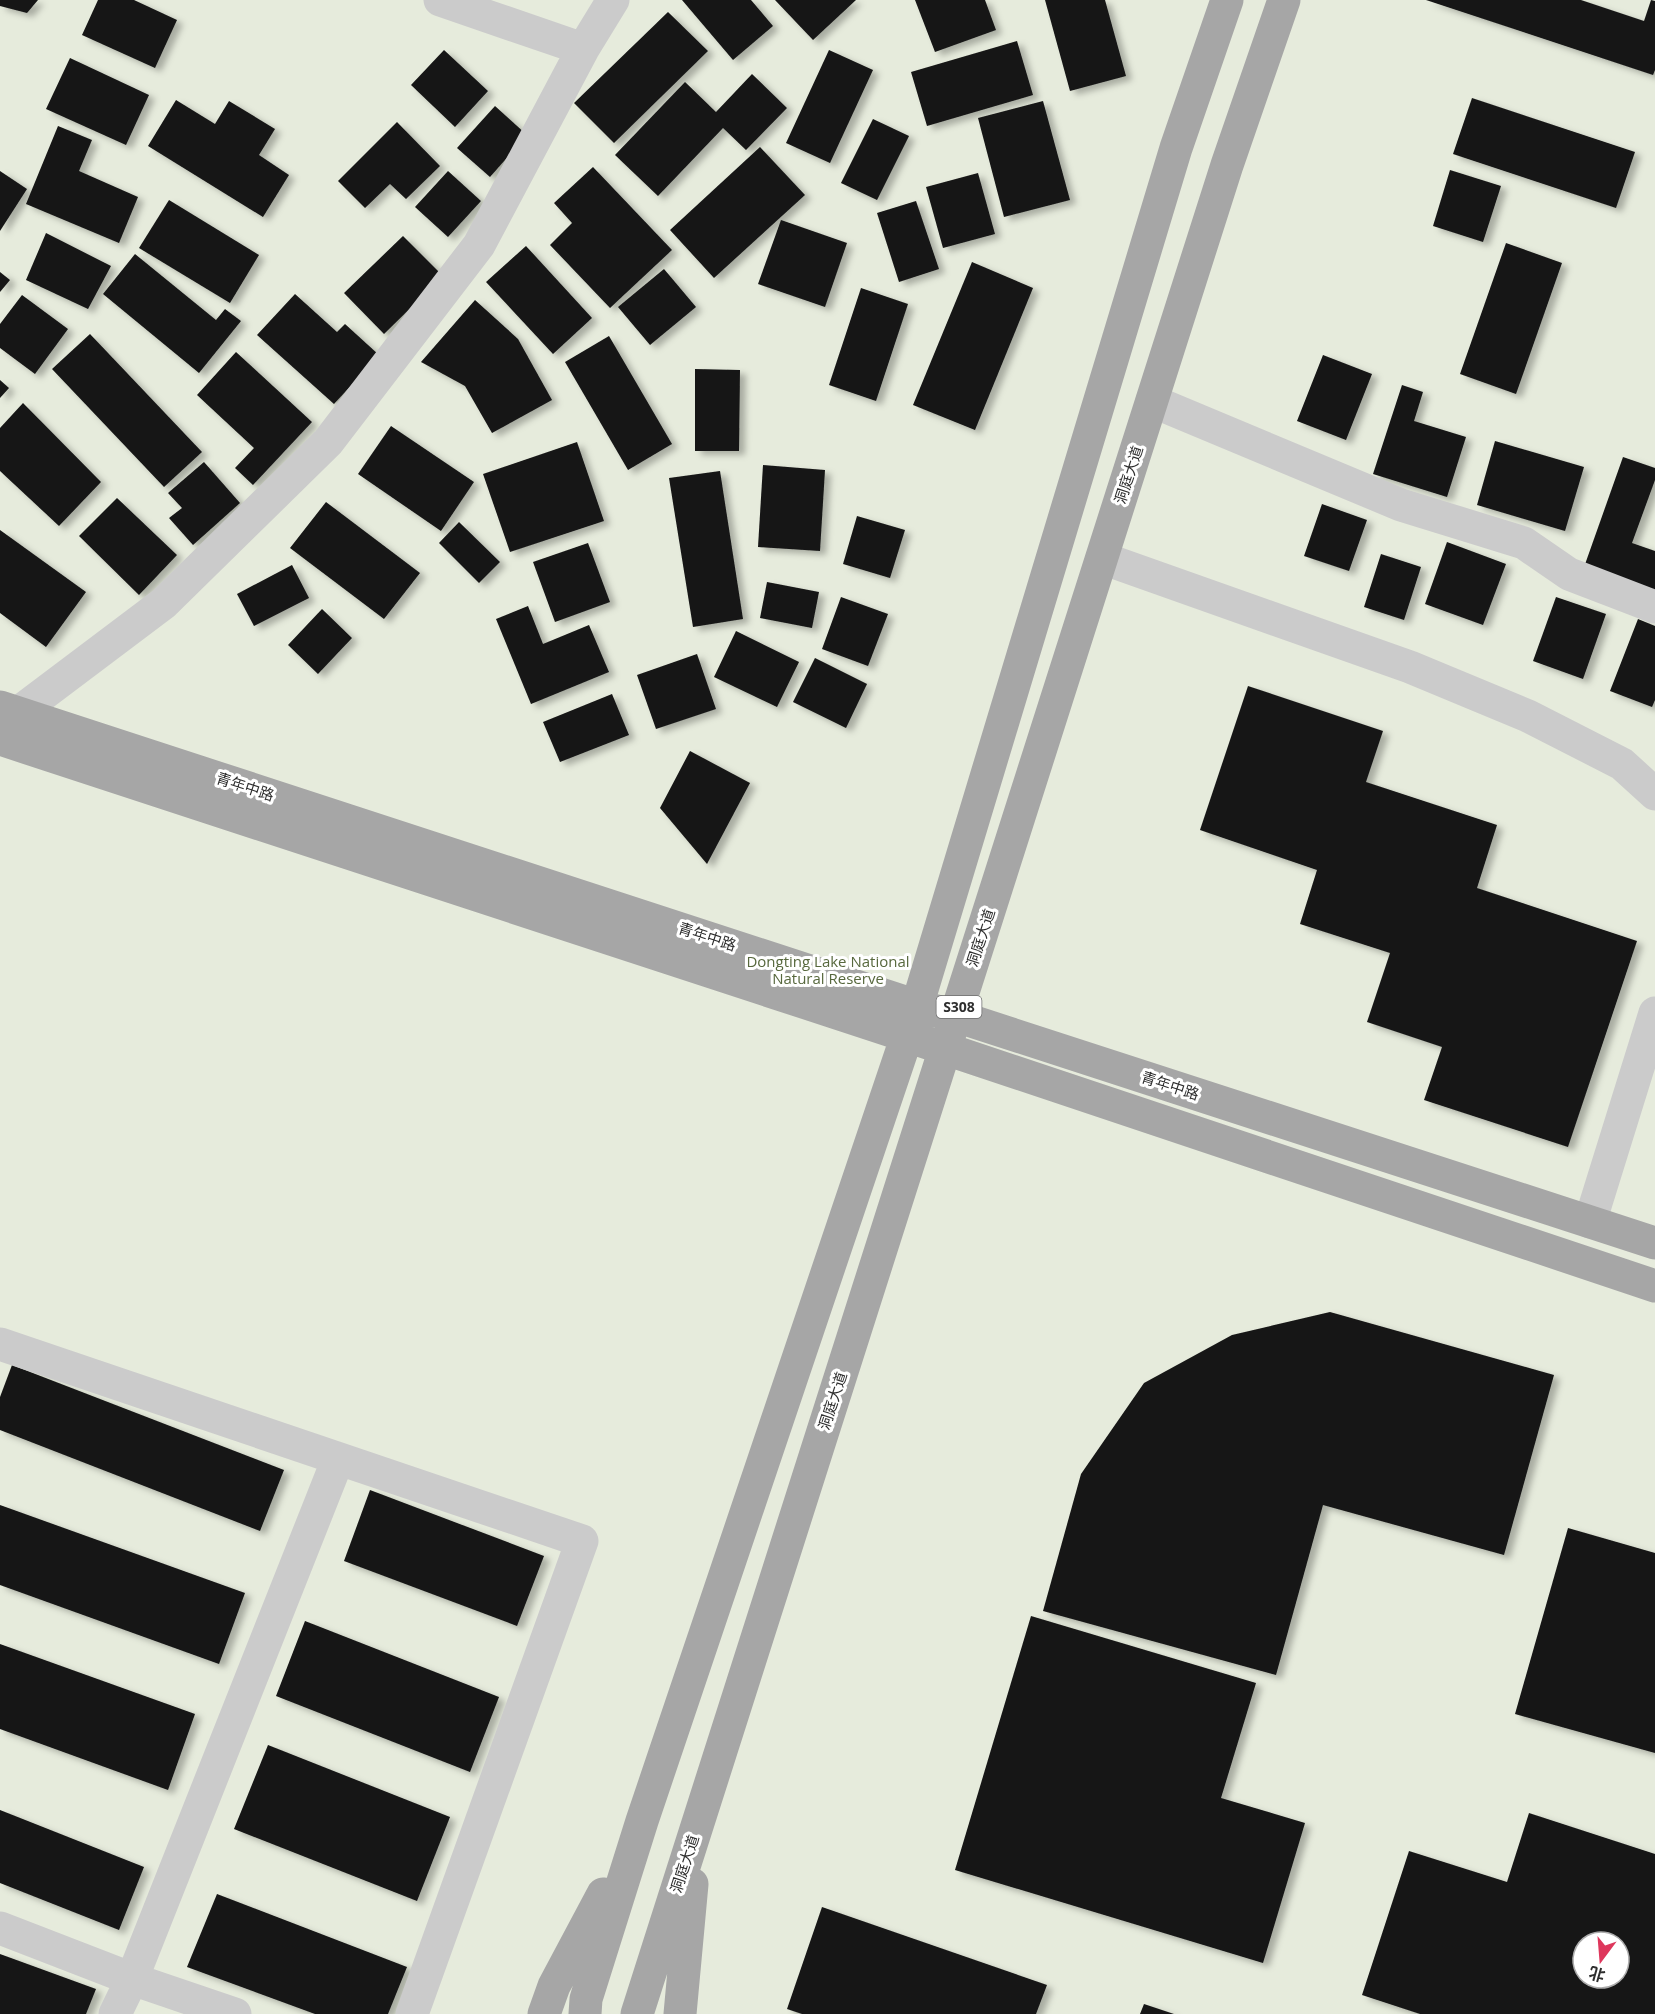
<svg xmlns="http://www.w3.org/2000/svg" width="1655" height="2014" font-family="'Open Sans','Noto Sans SC',sans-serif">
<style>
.green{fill:#e6ebdc;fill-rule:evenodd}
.building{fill:#151515;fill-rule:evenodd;filter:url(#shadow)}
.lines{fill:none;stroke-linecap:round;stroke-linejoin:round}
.minor{stroke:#cbcbcb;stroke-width:33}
.major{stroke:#a6a6a6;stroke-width:33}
.labels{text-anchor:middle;stroke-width:6;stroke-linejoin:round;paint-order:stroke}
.shield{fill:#fff;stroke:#6d6d6d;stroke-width:1.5}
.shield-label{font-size:14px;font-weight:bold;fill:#2e2e2e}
.street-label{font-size:15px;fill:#2e2e2e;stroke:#fff}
.park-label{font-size:15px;fill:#57683d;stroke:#fff}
</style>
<defs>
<filter id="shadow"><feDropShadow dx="6" dy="4" stdDeviation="3" flood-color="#0004"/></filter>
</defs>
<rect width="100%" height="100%" fill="#fff"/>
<path class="green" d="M0,0H1655V2014H0ZM1583,1942H1619V1978H1583Z"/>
<path class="building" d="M0,0H38L27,13L0,6Z
M98,0H134L177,20L155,68L82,35Z
M682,0H751L773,26L733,60Z
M775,0H856L813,40Z
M915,0H985L996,30L935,52Z
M1045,0H1105L1126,76L1070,91Z
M1426,0H1581L1644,21L1651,0L1655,1V70L1653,75Z
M668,12L708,51L614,143L574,103Z
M1017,41L1033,95L927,126L911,72Z
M444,50L488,91L455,127L411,85Z
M829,50L873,70L830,163L786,143Z
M70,58L149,95L126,145L46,109Z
M752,74L787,108L746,150L723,128L658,196L615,155L685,82L716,112Z
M1472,98L1635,152L1616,208L1453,154Z
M176,100L215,124L229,101L275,129L259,155L289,175L263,217L148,146Z
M1043,101L1070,200L1004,217L978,118Z
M495,106L527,135L490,177L457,148Z
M873,119L909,136L877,200L841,183Z
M397,122L440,166L406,199L390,184L365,208L338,181Z
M58,126L92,140L79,171L138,197L119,243L26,204Z
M760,147L805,195L714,278L670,230Z
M593,167L672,250L610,308L550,245L572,223L554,203Z
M1450,170L1501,186L1483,242L1433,226Z
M0,171L27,189L0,231Z
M448,171L481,201L448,237L415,207Z
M978,173L995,234L943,248L926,187Z
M169,200L259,255L230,303L139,248Z
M916,201L939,269L899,282L877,213Z
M781,220L847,243L825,307L758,284Z
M46,233L111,266L88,309L26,280Z
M403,236L443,276L384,334L344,293Z
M1506,243L1562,263L1516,394L1460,374Z
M526,246L592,318L553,354L486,282Z
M135,254L216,320L225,309L241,321L199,373L103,294Z
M972,262L1033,288L975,430L913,405Z
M664,269L696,307L650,345L618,307Z
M0,272L10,280L0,292Z
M861,288L908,304L876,401L829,385Z
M295,294L337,332L345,324L379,355L334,404L257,335Z
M22,295L68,329L35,374L0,348V324Z
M475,300L518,339L552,400L492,433L465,386L421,362Z
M90,334L202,452L164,487L52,369Z
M609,336L672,444L628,470L565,362Z
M236,352L312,422L253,485L235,468L254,448L197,395Z
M1323,355L1372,374L1346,440L1297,421Z
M695,369L740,370L739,451H695Z
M0,380L9,388L0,398Z
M1402,385L1423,392L1414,421L1466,437L1447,497L1373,474Z
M23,403L101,482L59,526L0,471V428Z
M391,426L474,482L441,531L358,474Z
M1495,441L1584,467L1565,531L1477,505Z
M577,442L604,521L510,552L483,474Z
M1623,457L1655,468V480L1632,543L1655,551V596L1583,570Z
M204,462L240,503L193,545L169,518L182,508L168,493Z
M763,465L825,470L820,551L758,547Z
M720,471L743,619L693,627L669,478Z
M117,498L177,555L139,595L79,536Z
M326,502L420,573L384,619L290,548Z
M1322,504L1367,520L1349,571L1304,556Z
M857,516L905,530L890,578L843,564Z
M459,522L500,562L479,583L439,543Z
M0,530L86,592L46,647L0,613Z
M1447,542L1506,564L1483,625L1425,604Z
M588,543L610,602L555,622L533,562Z
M1381,554L1421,567L1404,620L1364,607Z
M292,565L309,598L254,626L237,594Z
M767,582L819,592L812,628L760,618Z
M841,597L888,614L868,666L822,649Z
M1556,597L1606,614L1583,679L1533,661Z
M528,606L543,644L589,625L609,672L531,704L496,619Z
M322,609L352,638L318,674L288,645Z
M1638,619L1655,626V700L1652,707L1610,691Z
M736,631L799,662L777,707L714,677Z
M697,654L716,709L656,729L637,675Z
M815,658L867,684L846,728L793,702Z
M1248,686L1383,731L1366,782L1497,825L1477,888L1637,941L1568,1147L1424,1100L1442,1047L1367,1022L1390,953L1300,924L1317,870L1200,830Z
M612,694L629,735L560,762L543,722Z
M690,751L750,783L707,864L660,808Z
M1330,1312L1554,1375L1504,1555L1323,1505L1276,1675L1043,1611L1081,1474L1144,1383L1232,1335Z
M12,1365L284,1470L260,1531L0,1430V1397Z
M370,1490L544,1556L517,1626L344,1561Z
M0,1505L245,1593L219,1664L0,1585Z
M1568,1528L1655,1553V1753L1515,1714Z
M1031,1616L1256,1683L1221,1798L1305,1823L1263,1963L955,1870Z
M305,1621L499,1697L470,1772L276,1696Z
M0,1644L195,1714L168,1790L0,1729Z
M268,1745L450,1817L417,1901L234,1829Z
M0,1810L144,1867L119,1930L0,1883Z
M1529,1813L1655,1854V2014H1420L1362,1995L1409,1851L1507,1882ZM1583,1942H1619V1978H1583Z
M217,1894L407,1967L388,2014H315L187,1967Z
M822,1907L1047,1985L1036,2014H802L787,2009Z
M0,1954L96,1989L86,2014H0Z
M1144,2004L1174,2014H1140Z"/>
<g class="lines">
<path class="minor" d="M583,49L613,0
M1152,401L1401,505L1524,543L1569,574L1655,607
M1102,558L1410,667L1528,716L1622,764L1655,794
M18,713L164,603L328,442L479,245L583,49L440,0
M1590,1222L1655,1013
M0,1344L582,1541L412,2014
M0,1928L132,1979L235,2014
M115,2014L132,1979L338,1459"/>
<path class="major" d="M0,707L917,1006L956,1016L1655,1243
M0,739L907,1036L1655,1286
M544,2014L554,1986L603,1894
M585,2014L586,1999L642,1821L917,1006L1176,148L1227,0
M637,2014L1227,165L1284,0
M680,2014L692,1884"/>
</g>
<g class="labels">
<rect class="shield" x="936.5" y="996" width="45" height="22" rx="4.5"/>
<g class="shield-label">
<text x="959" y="1012">S308</text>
</g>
<g class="street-label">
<text transform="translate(1129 475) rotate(-72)" y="5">洞庭大道</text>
<text transform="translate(245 787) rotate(18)" y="5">青年中路</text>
<text transform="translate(707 937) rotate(18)" y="5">青年中路</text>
<text transform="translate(981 938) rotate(-72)" y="5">洞庭大道</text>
<text transform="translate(1170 1086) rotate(18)" y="5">青年中路</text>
<text transform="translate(833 1401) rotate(-72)" y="5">洞庭大道</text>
<text transform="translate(685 1864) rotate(-72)" y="5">洞庭大道</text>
</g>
<g class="park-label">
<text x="828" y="967">Dongting Lake National<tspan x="828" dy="17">Natural Reserve</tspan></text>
</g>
</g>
<g transform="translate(1601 1960) rotate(196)"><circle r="28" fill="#ffffff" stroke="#ababab" stroke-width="1.5"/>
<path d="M0-4.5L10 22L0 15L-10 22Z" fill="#de375c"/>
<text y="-9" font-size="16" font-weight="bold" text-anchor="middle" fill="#2e2e2e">北</text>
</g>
</svg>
